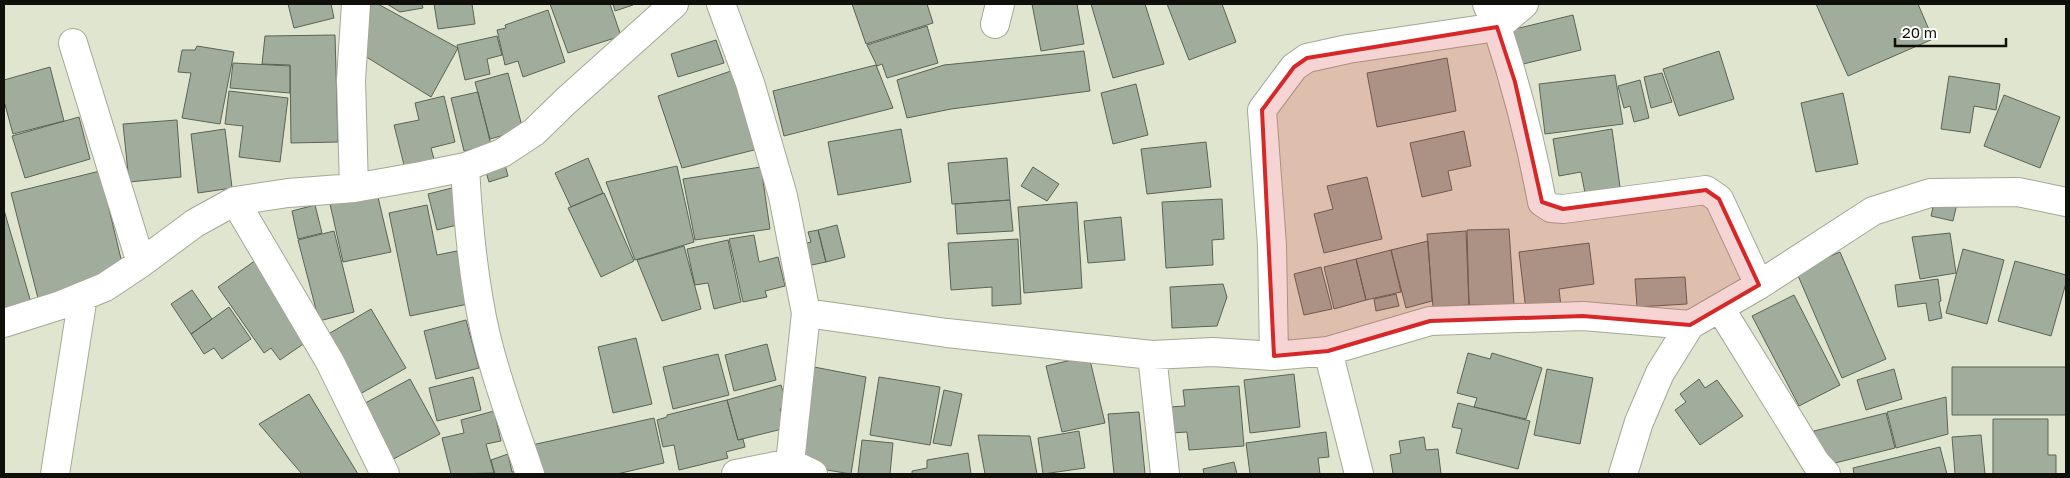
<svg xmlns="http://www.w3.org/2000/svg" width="2070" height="478" font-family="'Golos Text',sans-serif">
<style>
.building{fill:#a1ad9c;stroke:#596455}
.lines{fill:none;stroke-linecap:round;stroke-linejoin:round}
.minor-casing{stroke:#a3a895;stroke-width:30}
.minor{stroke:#fff;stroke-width:28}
.marked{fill:#d62828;fill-opacity:0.2;stroke:#d62828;stroke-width:4;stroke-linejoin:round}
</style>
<rect width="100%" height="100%" fill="#e0e5d0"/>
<path class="building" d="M288,4H331L334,18L294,28Z
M371,4H378L458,48L431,97L360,53Z
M387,4H422L423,8L400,12Z
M434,4H472L475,24L438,29Z
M550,4H610L621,36L568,53Z
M613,4H632L633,5L615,11Z
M852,4H927L933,23L866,44Z
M1032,4H1077L1084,44L1041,51Z
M1091,4H1145L1164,64L1113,78Z
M1167,4H1222L1236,42L1189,60Z
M1816,4H1918L1933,39L1848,76Z
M548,10L565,62L523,77L518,61L505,65L497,30L506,28L505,25Z
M1573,15L1581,50L1515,66L1507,31Z
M927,26L938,63L887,78L882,64L877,66L867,45Z
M335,35L338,142L291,143L290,65L262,64L265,36Z
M497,36L502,55L487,59L490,74L465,80L457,45Z
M716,40L724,63L678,77L671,54Z
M197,46L234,52L220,124L182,118L191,73L178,72L182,50H195Z
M1084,51L1090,91L951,109L907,118L897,80L944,65Z
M1719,51L1734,99L1679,116L1663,69Z
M1447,58L1456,111L1377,127L1367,73Z
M233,63L290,66V93L230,88Z
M876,65L893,108L784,136L773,91Z
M50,67L64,121L13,134L4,101V80Z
M731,71L758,149L682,168L658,96Z
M508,73L523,130L490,139L475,82Z
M1662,73L1672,102L1651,108L1644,77Z
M1615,75L1623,124L1545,134L1539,84Z
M1949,76L2000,84L1996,110L1974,106L1970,133L1941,129Z
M1640,80L1649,118L1634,122L1630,106L1624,108L1618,86Z
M1136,84L1148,135L1113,144L1101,93Z
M229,91L288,98L280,162L239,157L243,126L225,124Z
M478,92L491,145L464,151L451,98Z
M1843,93L1858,164L1816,172L1801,103Z
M2004,95L2060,117L2040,168L1984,146Z
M444,96L455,142L431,148L435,163L405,169L394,125L419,120L415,103Z
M79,117L90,159L25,178L12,136Z
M177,120L181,177L129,182L123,124Z
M225,129L232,188L198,193L191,134Z
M901,129L911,182L838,195L828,142Z
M1612,129L1620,187L1585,193L1581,172L1559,176L1553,139Z
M1464,131L1471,166L1448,171L1452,190L1422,197L1410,143Z
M1206,142L1211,187L1147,194L1141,149Z
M588,158L603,193L571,207L555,173Z
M1007,158L1010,200L952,204L948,163Z
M504,161L508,176L489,182L484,166Z
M677,166L694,242L635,260L606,182Z
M761,167L770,229L695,240L683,179Z
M1033,167L1059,184L1047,201L1021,186Z
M100,171L121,259L78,290L39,302L11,193Z
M1367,177L1382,239L1324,253L1314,214L1333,209L1327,186Z
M456,187L465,223L437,230L428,194Z
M377,193L391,252L343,262L330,204Z
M604,193L634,261L601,277L568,208Z
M1936,194L1958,199L1953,221L1931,216Z
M1222,199L1224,239L1212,240L1213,265L1166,268L1162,202Z
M1010,200L1013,231L957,234L955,204Z
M1077,202L1082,288L1024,293L1018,207Z
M315,205L322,233L298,239L292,211Z
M427,205L437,255L457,251L468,304L410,316L389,213Z
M4,210L32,306L4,314Z
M1121,217L1125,260L1088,263L1084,221Z
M837,225L845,257L826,262L818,230Z
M1509,229L1514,305H1469L1467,230Z
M818,230L826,262L807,266L802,244L811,242L808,232Z
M334,231L354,312L319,321L298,240Z
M1466,231L1469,305L1433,307L1427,234Z
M1950,233L1956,273L1920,279L1912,237Z
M754,235L759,262L778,257L785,286L765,291L767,297L743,302L729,239Z
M1018,239L1021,304L992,306V287L951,290L948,243Z
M728,240L741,302L714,309L708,283L695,285L687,249Z
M1428,241L1432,301L1406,308L1391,250Z
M1589,243L1594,284L1559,289L1561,306L1526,311L1519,252Z
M684,246L701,309L662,321L637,260Z
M1963,249L2004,260L1987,324L1946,313Z
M1391,250L1401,292L1366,300L1356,259Z
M1840,252L1886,359L1842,378L1796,271Z
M1356,259L1366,300L1334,309L1324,267Z
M256,260L312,338L280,360L271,348L264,353L218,287Z
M2015,261L2066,275V283L2051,336L1998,321Z
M1321,267L1332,309L1304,315L1294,274Z
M1685,277L1687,304L1637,307L1635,279Z
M1938,279L1941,301L1939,302L1942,318L1929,321L1926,303L1898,307L1895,285Z
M1223,284L1227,297L1217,326L1172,328L1170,287Z
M192,290L212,319L191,334L171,304Z
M1396,294L1399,306L1376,311L1374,299Z
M1794,295L1840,385L1799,406L1752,316Z
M229,307L251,339L222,359L214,348L204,354L191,334Z
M371,309L406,368L360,394L325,336Z
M466,320L479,368L436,379L424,331Z
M636,338L652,404L613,413L598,347Z
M767,344L776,380L734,391L725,355Z
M1468,353L1490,359L1492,353L1542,368L1526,419L1474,407L1477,398L1457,393Z
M718,354L729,395L673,409L663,367Z
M1089,356L1105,423L1062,432L1046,366Z
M814,367L866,377L851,474L803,466Z
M1952,367H2066V415H1952Z
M1547,369L1593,378L1580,444L1534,435Z
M1894,369L1902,399L1866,410L1857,380Z
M1294,374L1300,427L1250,433L1244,380Z
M473,377L481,410L437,421L429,388Z
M879,377L940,387L930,445L870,435Z
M410,379L440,434L386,463L356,408Z
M1699,379L1705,388L1717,380L1743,416L1700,445L1675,410L1686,402L1680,394Z
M781,385L788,407L780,409L786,428L738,440L727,400Z
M1239,386L1244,446L1189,450L1187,432L1171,433L1169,407L1185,406L1183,390Z
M944,390L962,394L951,446L933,443Z
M309,394L358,474H302L259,424Z
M1946,397L1948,434L1896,448L1887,412Z
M727,400L738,440L743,439L745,447L726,452L728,458L679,470L674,445L663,447L657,420L667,417V415Z
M1458,403L1530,421L1518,469L1456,453L1462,429L1452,427Z
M494,411L501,441L486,444L494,473L451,474L442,438L464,433L461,420Z
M1139,412L1145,474H1114L1108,414Z
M1886,413L1895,448L1823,466L1814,431Z
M654,418L664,463L617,474H539L532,445Z
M1993,419H2048V455H2056V474H1993Z
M1079,431L1085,468L1043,474L1038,438Z
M1326,432L1329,457L1318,458L1320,474H1250L1246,443Z
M978,435L1030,436L1037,474H985Z
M1981,435L1985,474H1955L1952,437Z
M1424,437L1426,450L1438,449L1441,474H1393L1390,455L1401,453L1399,441Z
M862,440L893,443L890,474H858Z
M1940,447L1947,474H1854L1853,468Z
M968,453L971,474H912V471L927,468V460Z
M508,454L512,472L517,471V474H495L491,460Z
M1234,462L1237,474H1204L1203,469Z"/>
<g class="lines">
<g class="minor-casing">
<path id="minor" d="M721,4L750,83L783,196L806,313L790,463L736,474
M1487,4L1497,27L1524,4
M995,24L1000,4
M73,43L141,263
M465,167C468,223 473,281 486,336C497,383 515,429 530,474
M354,188L351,80L356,4
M235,201L330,362L385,474
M1720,308L1816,463L1826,474
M806,313L947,333L1152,355L1213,352L1274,356L1328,351L1430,321L1583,316L1690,325
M4,323L61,305L105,287L141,263L195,223L235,201L288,193L354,188L421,176L465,167L502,153L534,132L567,100L674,4
M1328,351L1359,474
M1152,355L1165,474
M1274,356L1272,245L1262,110L1294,67L1307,58L1348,49L1497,27C1516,85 1531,142 1542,202L1551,208L1563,209L1706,190L1719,199L1759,285
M790,463L813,474
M55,474L83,296
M1623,474L1639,422L1660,373L1690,325L1759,285L1873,211L1930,193L2018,192L2066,202"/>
</g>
<use href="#minor" class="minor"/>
</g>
<path class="marked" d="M1497,27L1515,82L1542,202L1563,209L1706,190L1719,199L1759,285L1690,325L1583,316L1430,321L1328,351L1274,356L1262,110L1294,67L1307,58Z"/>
<rect width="2070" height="478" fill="none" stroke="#0f1009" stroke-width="10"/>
<path d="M1895 38v8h111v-8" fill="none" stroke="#0f1009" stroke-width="2.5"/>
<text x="1902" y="38" font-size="15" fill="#0f1009" stroke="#ffffff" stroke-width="4" paint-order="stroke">20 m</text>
</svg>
